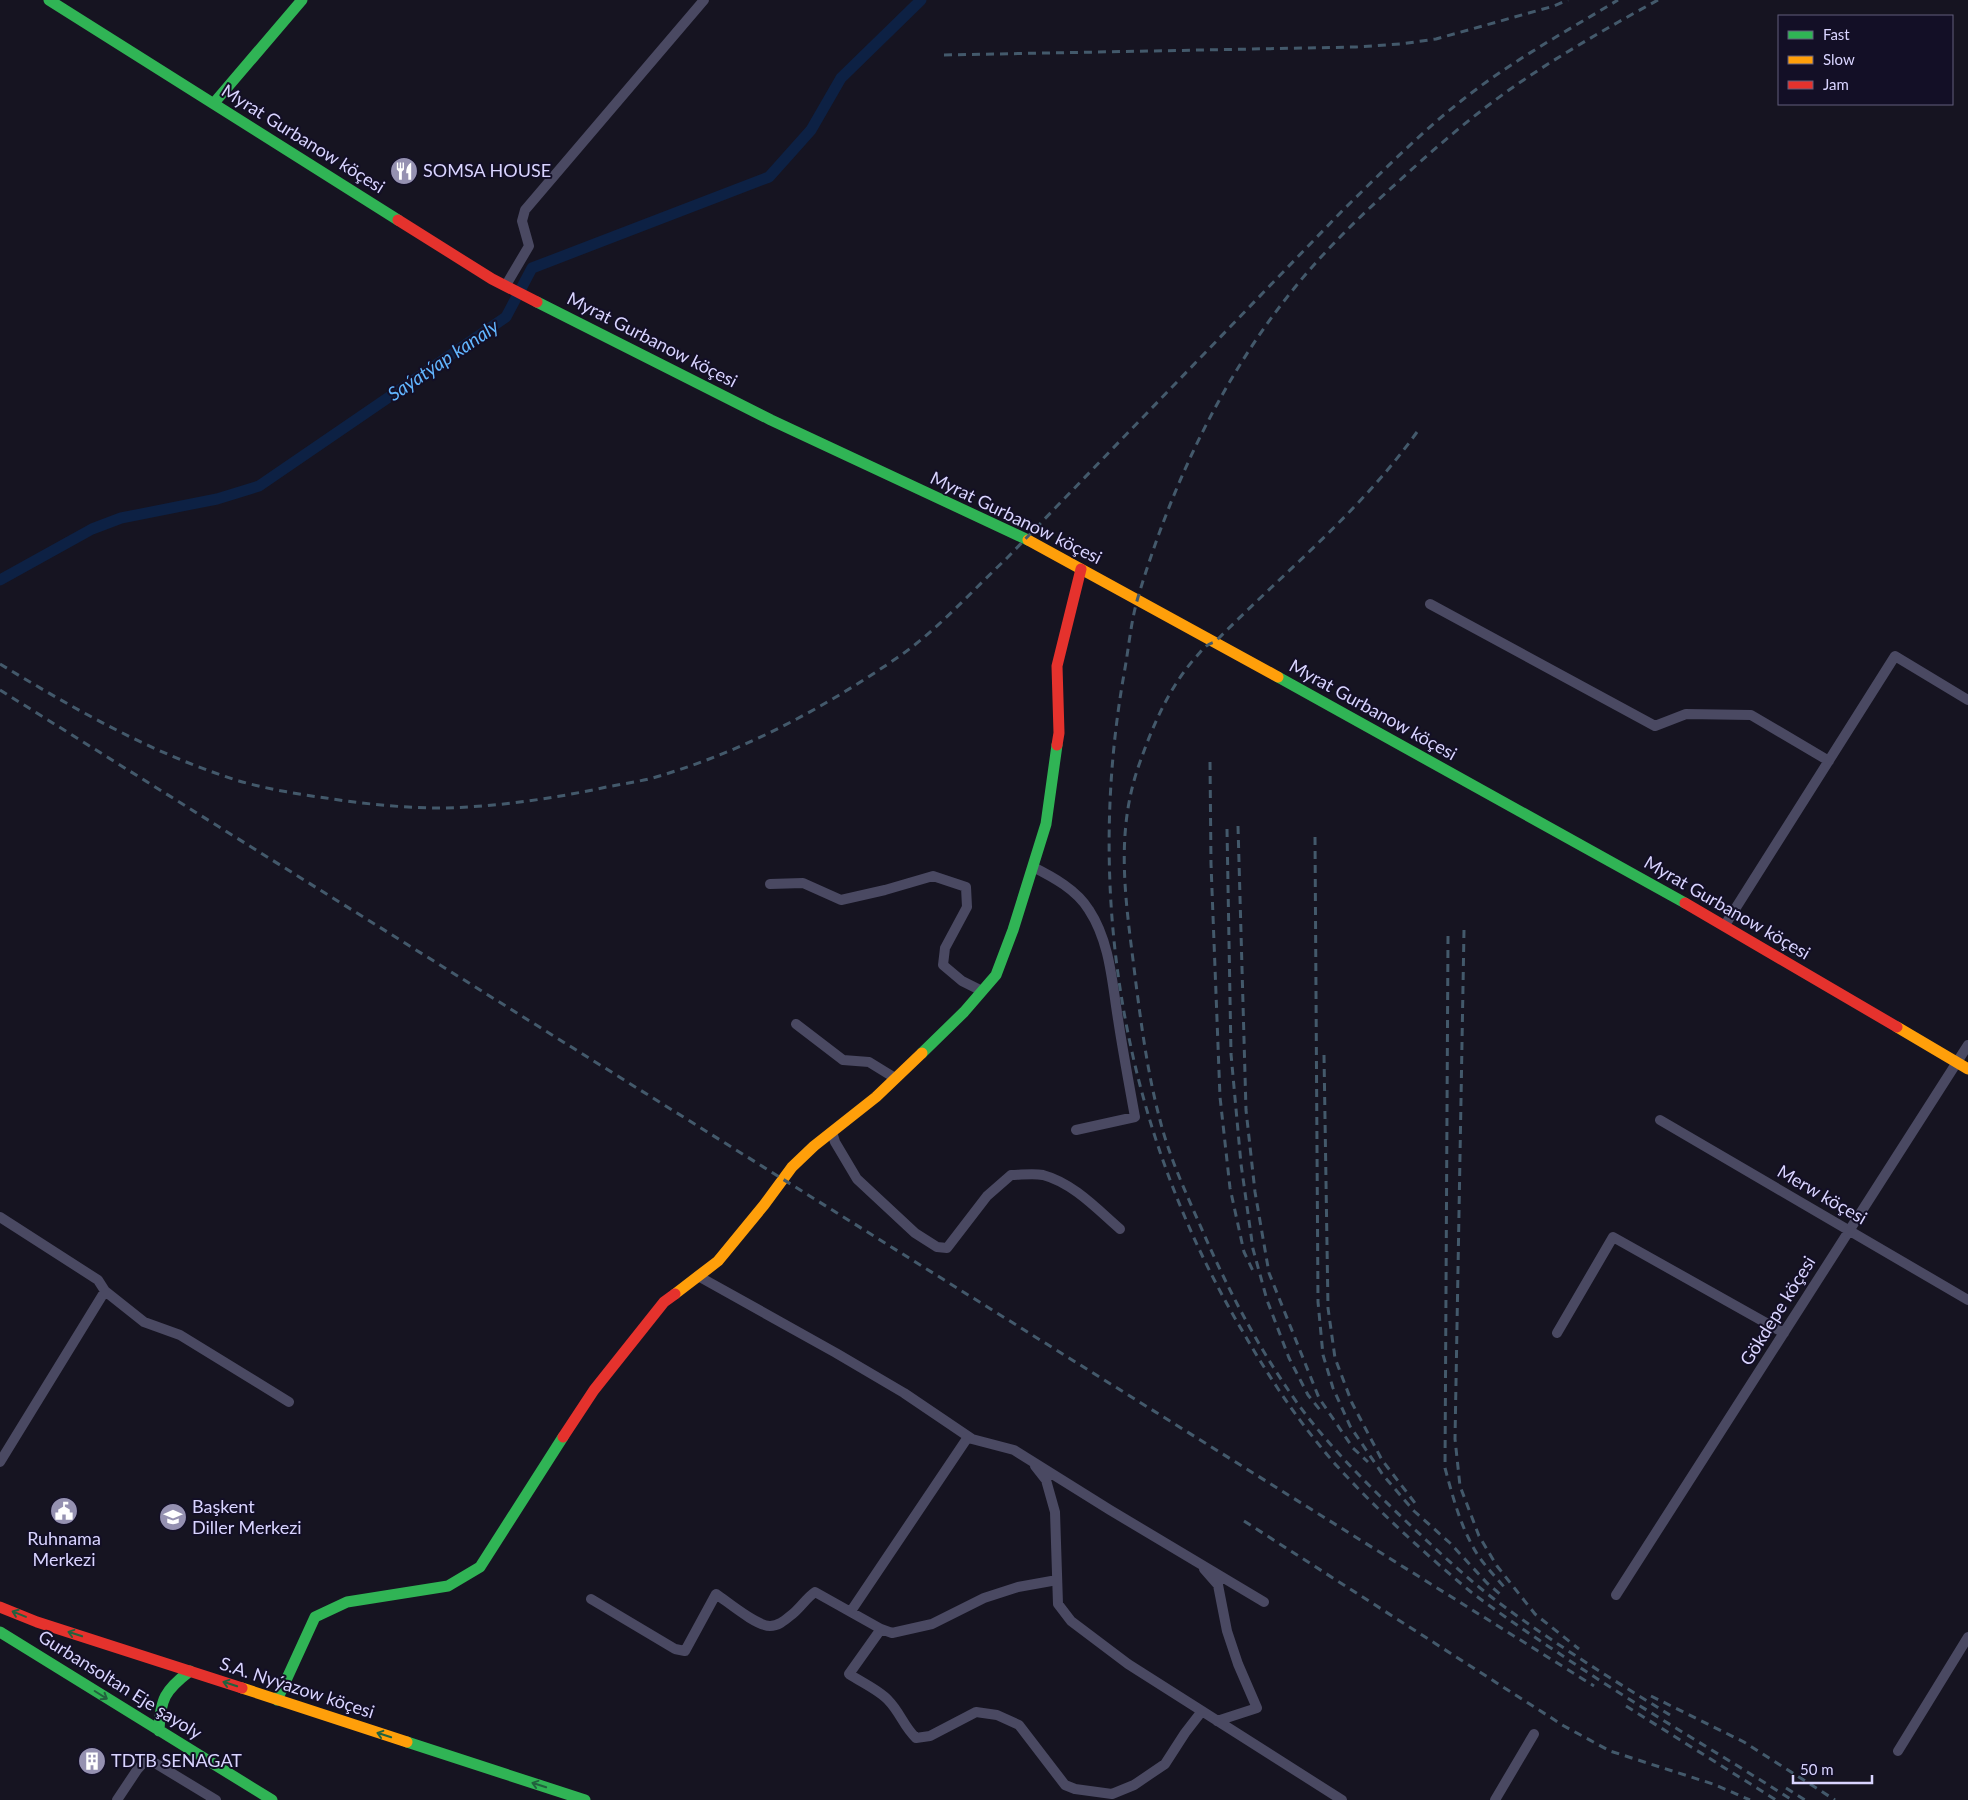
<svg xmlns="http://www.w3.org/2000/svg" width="1968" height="1800" font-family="Lato,sans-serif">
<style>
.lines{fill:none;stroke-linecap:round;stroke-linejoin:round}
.canal{stroke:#0d2144;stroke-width:11}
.street{stroke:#4a4962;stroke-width:10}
.fast{stroke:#30b455;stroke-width:11}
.slow{stroke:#ff9f0a;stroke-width:11}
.jam{stroke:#e5322d;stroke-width:11}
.rail{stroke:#43596b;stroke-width:3;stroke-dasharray:8 6;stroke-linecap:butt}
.oneway{stroke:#22623e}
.labels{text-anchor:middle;stroke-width:4;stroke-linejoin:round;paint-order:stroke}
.street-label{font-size:18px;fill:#d9d4ff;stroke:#130f26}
.poi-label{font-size:18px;fill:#d9d4ff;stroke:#130f26;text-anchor:start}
.water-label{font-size:19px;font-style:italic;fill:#62b6ff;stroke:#130f26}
</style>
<rect width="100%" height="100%" fill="#161421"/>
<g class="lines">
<path class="canal" d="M0,580L92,529L121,518L217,499L259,486L506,317L532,268L769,177L811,130L841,78L921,0"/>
<path class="street" d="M506,285L529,246L522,221L525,210L704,0
M1430,604L1655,726L1686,714L1751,715L1829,761
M1033,867C1053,877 1077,890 1089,910C1110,942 1112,982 1118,1019C1123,1052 1129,1084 1135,1117L1076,1130
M770,884L803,883L841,900L885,890L933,876L966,887L967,907L945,948L943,965L962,981L982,991
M1725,925L1895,656L1968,700
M796,1024L843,1060L869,1062L895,1078
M1660,1120L1968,1300
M832,1132L835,1142L857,1179L915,1233L937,1247L947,1248L987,1196L1011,1175C1021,1175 1033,1173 1043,1175C1073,1183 1097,1209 1120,1229
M0,1217L98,1280L105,1291L144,1322L180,1335L289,1402
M698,1276L836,1353L904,1393L972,1439L1014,1450L1110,1510L1264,1602
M1557,1333L1613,1237L1784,1333
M0,1462L105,1291
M1035,1466L1046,1480L1055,1512L1058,1604L1071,1621L1128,1664L1342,1800
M1204,1569L1218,1585L1227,1631L1238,1664L1257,1708L1217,1721
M1616,1595L1968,1045
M591,1599L675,1649L685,1651L716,1594C728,1602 756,1626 770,1626C778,1626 784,1621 790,1616C800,1609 805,1599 815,1592L881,1629L892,1633L932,1624L984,1598L1018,1587L1057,1580
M851,1611L968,1437
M881,1629L849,1674C861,1682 879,1690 888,1700C900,1712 904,1727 916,1738L930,1736L976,1712L997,1715L1019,1725L1065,1785L1075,1789L1112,1794L1134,1785L1165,1764L1185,1733L1202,1711
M1898,1751L1968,1637
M117,1800L137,1770L146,1760H150L216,1800
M1495,1800L1534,1734"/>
<path class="fast" d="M49,0L398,220
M214,103L302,0
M537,302L771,420L1028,540
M1278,677L1685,903
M922,1053L964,1012L996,975L1013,930L1046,824L1057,745
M0,1632L272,1800
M277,1700L315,1617L347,1602L448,1586L480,1567L563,1437
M159,1731C160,1699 165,1690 190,1671
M407,1742L585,1800"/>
<path class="slow" d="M1028,540L1278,677
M1897,1027L1968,1069
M675,1294L718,1261L764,1205L792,1167L814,1146L876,1097L922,1053
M242,1688L407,1742"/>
<path class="jam" d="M398,220L492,279L537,302
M1057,745L1059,733L1057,666L1081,569
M1685,903L1897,1027
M563,1437L594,1390L664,1302L675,1294
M0,1607L37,1622L242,1688"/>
<path class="rail" d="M1658,0C1607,28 1556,57 1509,90C1474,115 1442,142 1410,171C1370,207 1330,244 1296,286C1223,375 1172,484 1139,594C1131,619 1129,647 1124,674C1084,901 1125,1133 1243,1332C1270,1379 1300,1424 1336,1465C1377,1510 1424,1553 1471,1592C1499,1613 1528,1633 1557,1652C1633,1704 1714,1750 1792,1800
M944,55L1356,47L1401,44L1436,39L1554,6L1568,0
M1417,432C1360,512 1283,573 1215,642C1205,644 1202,651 1195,658C1169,688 1153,725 1140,762C1113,836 1127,908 1136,984C1142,1030 1148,1075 1160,1120C1169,1156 1185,1191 1200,1225C1227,1288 1258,1348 1298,1404C1330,1448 1370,1487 1410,1525C1437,1550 1464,1576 1494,1599C1550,1641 1610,1678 1670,1715
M0,664C76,710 153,754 239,781C267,789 297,794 326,798C364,804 404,808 442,808C495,807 550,799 602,788C620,784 639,782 656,777C745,751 828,706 904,653C940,627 973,590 1006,559L1343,210C1381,173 1419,134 1461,101C1510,62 1565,32 1618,0
M0,690L1594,1686
M1210,762L1211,864L1220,1097L1230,1188L1244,1252L1254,1273
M1238,826L1246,1110L1255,1192L1269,1273L1319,1398L1353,1448L1368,1462
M1227,829L1231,1054L1241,1164L1253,1249L1267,1300L1289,1358L1308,1395L1320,1410
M1315,837L1318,1302L1323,1355L1333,1388L1350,1426L1383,1475L1401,1496L1414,1511L1450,1543L1487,1583L1501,1595
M1464,930L1455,1439L1460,1486L1479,1536L1497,1566L1535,1614L1579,1649
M1448,936L1445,1468C1452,1494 1459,1521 1472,1545C1480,1561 1493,1574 1505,1588
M1324,1055L1328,1308L1335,1358L1352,1403L1382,1460L1415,1503
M1244,1521L1564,1726L1610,1751L1713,1784L1750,1800
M1651,1696L1744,1742L1835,1800
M1626,1706L1776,1800
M1786,1788L1805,1800"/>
</g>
<defs><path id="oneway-shaft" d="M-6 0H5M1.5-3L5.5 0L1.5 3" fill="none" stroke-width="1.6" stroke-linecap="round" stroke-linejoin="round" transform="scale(1.25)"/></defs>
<g class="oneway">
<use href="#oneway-shaft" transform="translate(19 1614) rotate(-158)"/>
<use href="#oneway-shaft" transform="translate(75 1634) rotate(-162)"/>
<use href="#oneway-shaft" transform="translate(230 1684) rotate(-162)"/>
<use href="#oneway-shaft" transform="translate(101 1695) rotate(32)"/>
<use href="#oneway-shaft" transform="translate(384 1735) rotate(-162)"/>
<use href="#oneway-shaft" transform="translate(539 1785) rotate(-162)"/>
</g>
<defs>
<g id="restaurant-disc" transform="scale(1.4375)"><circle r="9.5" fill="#9591b1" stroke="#130f26"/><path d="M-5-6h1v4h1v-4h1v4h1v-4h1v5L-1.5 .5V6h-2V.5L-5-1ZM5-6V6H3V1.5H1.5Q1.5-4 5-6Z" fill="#fff"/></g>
<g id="civic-disc" transform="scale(1.4375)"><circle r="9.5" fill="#9591b1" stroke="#130f26"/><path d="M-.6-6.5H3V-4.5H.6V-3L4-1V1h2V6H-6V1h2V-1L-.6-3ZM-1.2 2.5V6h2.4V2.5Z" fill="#fff"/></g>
<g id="university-disc" transform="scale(1.4375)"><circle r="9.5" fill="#9591b1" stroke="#130f26"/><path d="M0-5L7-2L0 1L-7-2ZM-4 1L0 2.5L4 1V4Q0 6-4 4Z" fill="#fff"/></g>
<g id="building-disc" transform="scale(1.4375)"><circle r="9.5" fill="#9591b1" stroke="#130f26"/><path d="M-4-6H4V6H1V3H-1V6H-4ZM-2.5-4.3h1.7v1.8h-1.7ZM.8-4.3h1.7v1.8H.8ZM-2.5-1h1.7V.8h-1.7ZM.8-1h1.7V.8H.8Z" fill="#fff"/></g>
</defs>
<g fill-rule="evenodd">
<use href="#restaurant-disc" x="404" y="171"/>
<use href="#civic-disc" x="64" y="1511"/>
<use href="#university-disc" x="173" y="1517"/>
<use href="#building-disc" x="92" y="1761"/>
</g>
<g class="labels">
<g class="street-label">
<text transform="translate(303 139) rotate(32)" y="6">Myrat Gurbanow köçesi</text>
<text transform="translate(652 340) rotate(27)" y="6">Myrat Gurbanow köçesi</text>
<text transform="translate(1016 518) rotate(26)" y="6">Myrat Gurbanow köçesi</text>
<text transform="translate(1373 710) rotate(29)" y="6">Myrat Gurbanow köçesi</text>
<text transform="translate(1727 908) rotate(30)" y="6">Myrat Gurbanow köçesi</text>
<text transform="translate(1822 1195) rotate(30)" y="6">Merw köçesi</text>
<text transform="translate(1778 1311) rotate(-58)" y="6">Gökdepe köçesi</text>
<text transform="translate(120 1685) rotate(32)" y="6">Gurbansoltan Eje şayoly</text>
<text transform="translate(297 1688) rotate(18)" y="6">S.A. Nyýazow köçesi</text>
</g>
<g class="poi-label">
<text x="423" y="177">SOMSA HOUSE</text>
<text x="192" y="1513">Başkent<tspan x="192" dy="21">Diller Merkezi</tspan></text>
<text x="64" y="1545" text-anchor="middle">Ruhnama<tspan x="64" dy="21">Merkezi</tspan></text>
<text x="111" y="1767">TDTB SENAGAT</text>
</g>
<g class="water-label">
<text transform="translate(443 360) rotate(-34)" y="7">Saýatýap kanaly</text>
</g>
</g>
<rect x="1778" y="15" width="175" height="90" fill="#130f26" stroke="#625e7d"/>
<rect x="1788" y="31" width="25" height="8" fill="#30b455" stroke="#625e7d"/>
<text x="1823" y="40" font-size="15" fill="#d9d4ff">Fast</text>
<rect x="1788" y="56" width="25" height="8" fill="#ff9f0a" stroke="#625e7d"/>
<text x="1823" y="65" font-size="15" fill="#d9d4ff">Slow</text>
<rect x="1788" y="81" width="25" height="8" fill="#e5322d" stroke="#625e7d"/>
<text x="1823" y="90" font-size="15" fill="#d9d4ff">Jam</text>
<path d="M1793 1775v8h79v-8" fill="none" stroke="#d9d4ff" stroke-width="2.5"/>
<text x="1800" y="1775" font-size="15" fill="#d9d4ff" stroke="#130f26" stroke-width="4" paint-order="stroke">50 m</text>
</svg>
